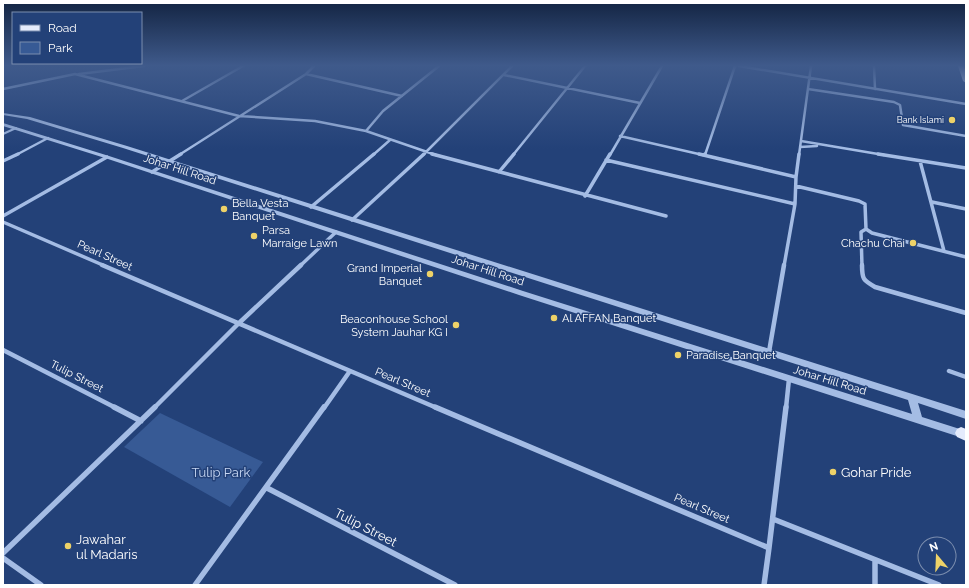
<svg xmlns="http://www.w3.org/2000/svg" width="969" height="588" font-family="Raleway,sans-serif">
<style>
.green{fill:#375a95}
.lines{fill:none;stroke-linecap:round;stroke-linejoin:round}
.service{stroke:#a4bce4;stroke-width:2}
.minor-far3{stroke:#a4bce4;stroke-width:2.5}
.minor-far2{stroke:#a4bce4;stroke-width:3.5}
.minor-far1{stroke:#a4bce4;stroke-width:4.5}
.minor{stroke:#a4bce4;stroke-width:5.5}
.tertiary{fill:#a4bce4;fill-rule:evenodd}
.primary{fill:#e4ebfc;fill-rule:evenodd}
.poi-dot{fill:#eed268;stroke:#234178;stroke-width:1.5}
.labels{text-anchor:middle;stroke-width:3;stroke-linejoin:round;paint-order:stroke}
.far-poi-label{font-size:9px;fill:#fff;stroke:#234178;text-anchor:end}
.street-label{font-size:11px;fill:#fff;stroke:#234178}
.poi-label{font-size:11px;fill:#fff;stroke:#234178;text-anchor:start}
.near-park-label{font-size:13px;fill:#c7d7f3;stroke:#234178}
.near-poi-label{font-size:13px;fill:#fff;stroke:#234178;text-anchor:start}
.near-street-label{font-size:13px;fill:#fff;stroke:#234178}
</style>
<rect width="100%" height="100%" fill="#234178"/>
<path class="green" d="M160,413L263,462L230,507L124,447Z"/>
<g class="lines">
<path class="service" d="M3,134L16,128"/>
<path class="minor-far3" d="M739,66L966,104
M874,66L875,89
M79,74L144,66
M306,74L402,96
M504,75L640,103
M3,89L75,74L239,116L315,121L366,131
M808,89L894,102L900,105L903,125L966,136
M182,101L243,66
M620,136L703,155
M801,141L884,155
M800,147L817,146
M16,155L48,138
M179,155L306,74L314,66
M373,155L390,140
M423,155L512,66
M436,155L366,131L383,111L439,66
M513,155L585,66
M610,155L662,66
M705,155L735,66
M799,155L811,66"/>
<path class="minor-far2" d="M432,154L666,216
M699,154L796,177
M878,154L966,168
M705,155V154
M606,160L795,204
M3,161L18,154
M920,161L944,251
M152,172L181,154
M499,172L514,154
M796,186L859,201L865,204L866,229L872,233L966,257
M585,196L610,154
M932,202L966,209
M311,207L374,154
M3,216L107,157
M352,220L424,154
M3,222L105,266
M300,266L336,232
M784,266L795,204L796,177L799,154
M862,266L861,232L866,229"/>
<path class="minor-far1" d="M102,265L437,408
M862,265C862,279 863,280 875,287L966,313
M3,350L116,408
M769,352L784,265
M949,371L966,377
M154,408L238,324L301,265
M324,408L350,371
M786,408L789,379"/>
<path class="minor" d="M114,407L141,421
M435,407L769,548L786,407
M267,488L455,585
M773,519L939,585
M3,553L155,407
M3,558L41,585
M875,560V585
M195,585L324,407
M764,585L769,548"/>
<path class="tertiary" d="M3,113L30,117L127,146L966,411V419L918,403L922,417L966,431V439L519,295L105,158L3,126V123L109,156L523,291L912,414L908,400L123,148L27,119L3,115Z"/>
<path class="primary" d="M958,66H964L966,72V83L963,81Z
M961,427L966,429V441L957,437L955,433L957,429Z"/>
</g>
<linearGradient id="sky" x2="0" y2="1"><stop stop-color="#132442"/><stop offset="0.44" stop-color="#3f5a8b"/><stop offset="1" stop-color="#3f5a8b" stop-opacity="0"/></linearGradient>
<rect width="969" height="149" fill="url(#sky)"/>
<g class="poi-dot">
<circle cx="952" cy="120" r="4"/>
<circle cx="224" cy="209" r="4"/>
<circle cx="254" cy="236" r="4"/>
<circle cx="913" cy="243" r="4"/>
<circle cx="430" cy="274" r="4"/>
<circle cx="554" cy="318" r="4"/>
<circle cx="456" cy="325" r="4"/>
<circle cx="678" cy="355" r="4"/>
<circle cx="833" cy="472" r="4"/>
<circle cx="68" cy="546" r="4"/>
</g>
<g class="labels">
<g class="far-poi-label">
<text x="944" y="123">Bank Islami</text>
</g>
<g class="street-label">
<text transform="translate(180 169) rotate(18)" y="4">Johar Hill Road</text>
<text transform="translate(105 255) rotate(24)" y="4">Pearl Street</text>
<text transform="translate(488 270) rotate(18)" y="4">Johar Hill Road</text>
<text transform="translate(77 376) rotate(27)" y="4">Tulip Street</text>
<text transform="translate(830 380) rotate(17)" y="4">Johar Hill Road</text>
<text transform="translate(403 382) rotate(23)" y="4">Pearl Street</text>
<text transform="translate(702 508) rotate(23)" y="4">Pearl Street</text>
</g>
<g class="poi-label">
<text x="232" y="207">Bella Vesta<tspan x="232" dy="13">Banquet</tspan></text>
<text x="262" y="234">Parsa<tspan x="262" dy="13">Marraige Lawn</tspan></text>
<text x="905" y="247" text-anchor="end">Chachu Chai</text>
<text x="422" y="272" text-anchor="end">Grand Imperial<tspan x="422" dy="13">Banquet</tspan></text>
<text x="562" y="322">Al AFFAN Banquet</text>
<text x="448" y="323" text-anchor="end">Beaconhouse School<tspan x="448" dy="13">System Jauhar KG I</tspan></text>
<text x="686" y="359">Paradise Banquet</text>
</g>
<g class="near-park-label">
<text x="221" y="477">Tulip Park</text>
</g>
<g class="near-poi-label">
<text x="841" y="477">Gohar Pride</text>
<text x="76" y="544">Jawahar<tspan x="76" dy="15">ul Madaris</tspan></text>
</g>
<g class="near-street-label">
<text transform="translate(366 527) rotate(27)" y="5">Tulip Street</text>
</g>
</g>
<rect width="969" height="588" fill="none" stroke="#ffffff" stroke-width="8"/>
<rect x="12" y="12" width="130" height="52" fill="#234178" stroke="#7b8dae"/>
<rect x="20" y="25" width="20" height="6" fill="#e4ebfc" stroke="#7b8dae"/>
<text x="48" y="32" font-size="12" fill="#ffffff">Road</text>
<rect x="20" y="42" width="20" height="12" fill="#375a95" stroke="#7b8dae"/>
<text x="48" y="52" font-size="12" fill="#ffffff">Park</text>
<g transform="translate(937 556) rotate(341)"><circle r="19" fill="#234178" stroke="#7b8dae"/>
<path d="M0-3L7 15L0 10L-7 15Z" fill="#eed268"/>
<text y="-6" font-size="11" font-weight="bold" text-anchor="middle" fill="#ffffff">N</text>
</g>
</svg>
